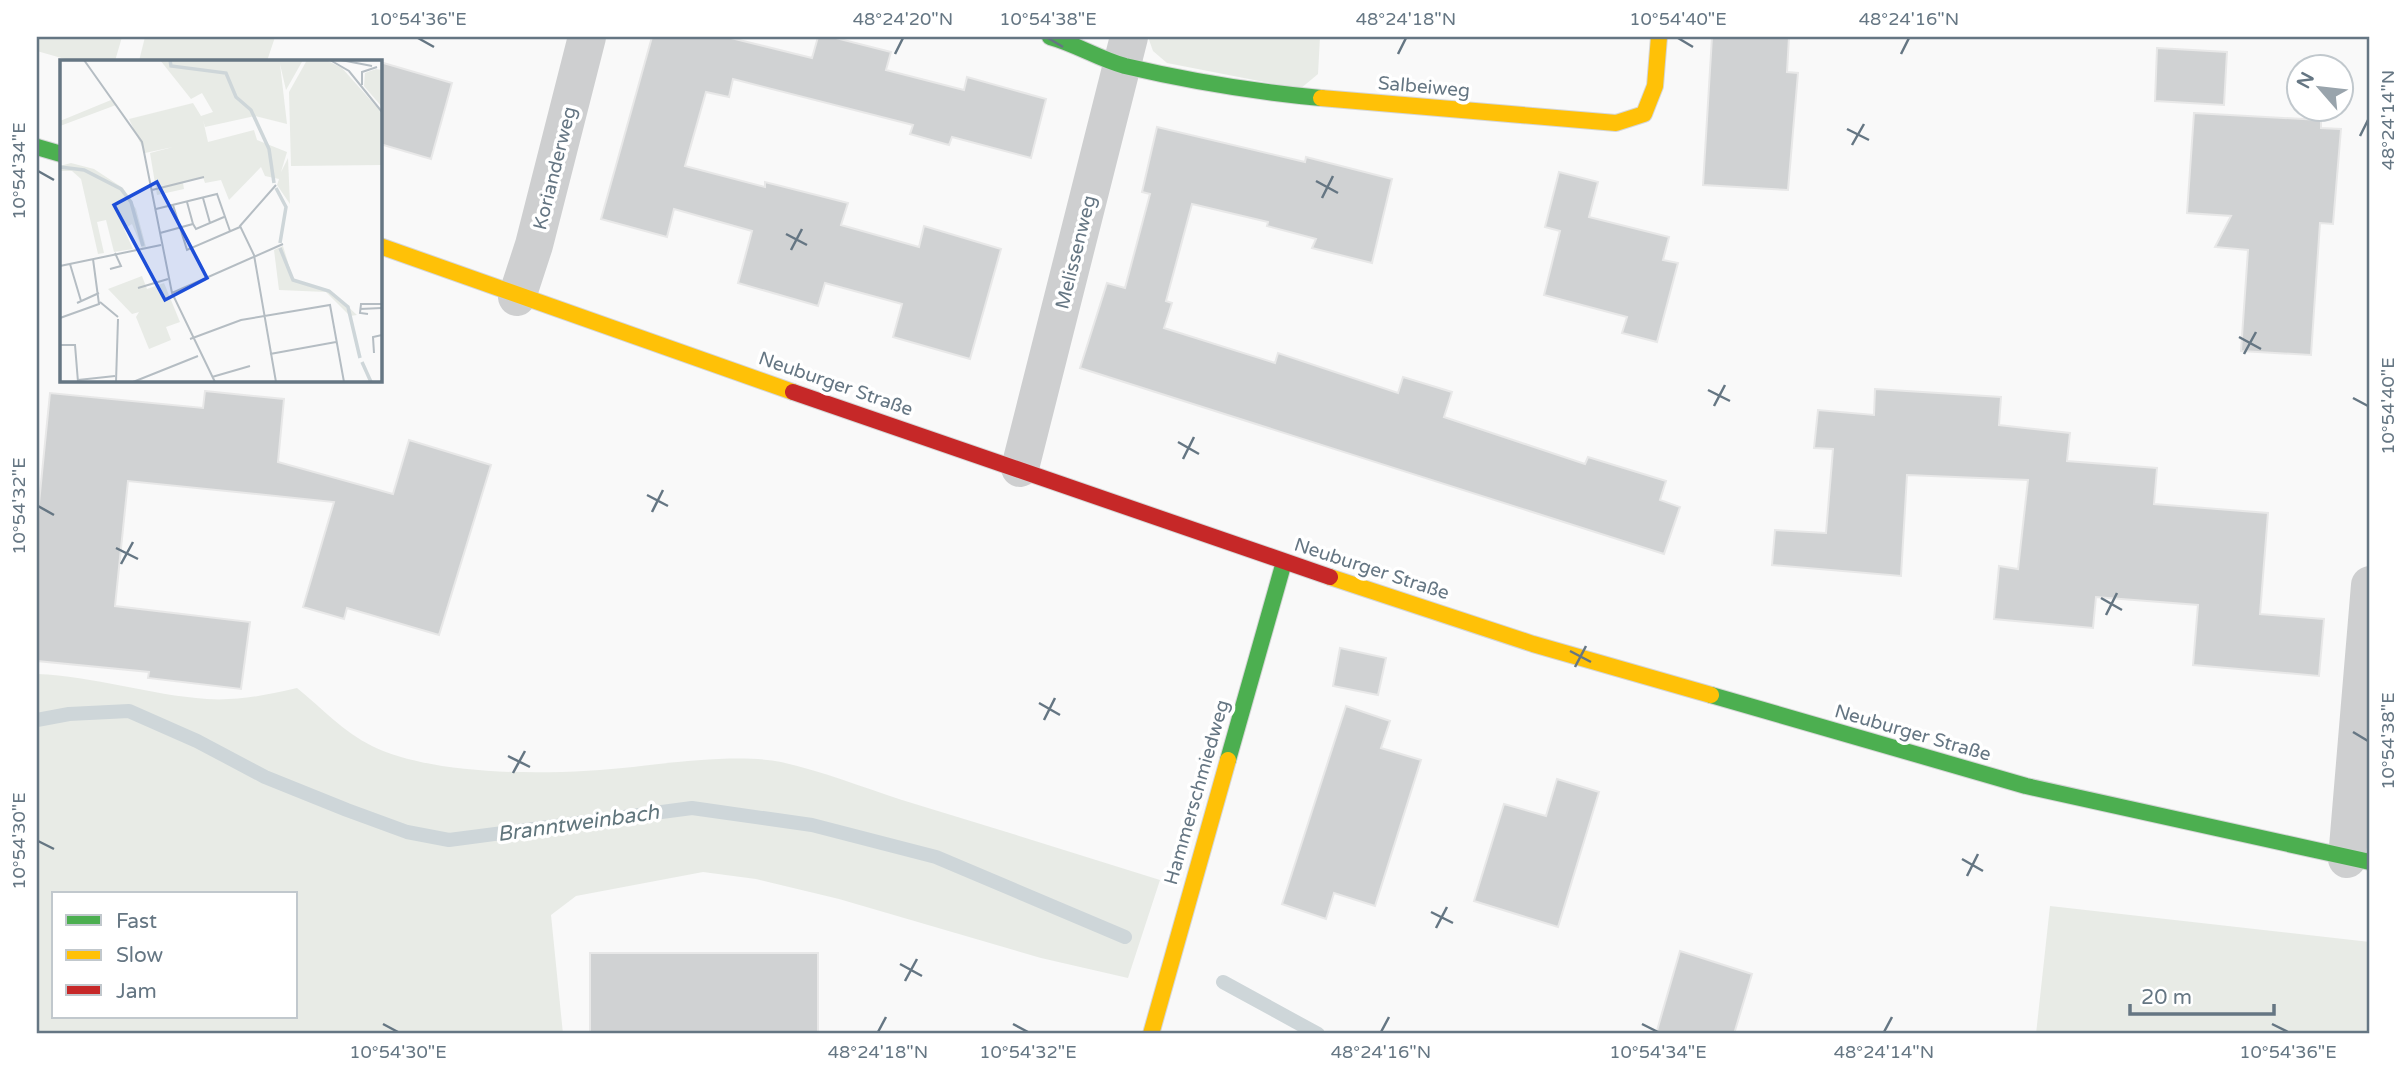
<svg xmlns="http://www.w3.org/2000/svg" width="2407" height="1071" font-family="'Varela Round',sans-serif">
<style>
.green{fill:#e8ebe6;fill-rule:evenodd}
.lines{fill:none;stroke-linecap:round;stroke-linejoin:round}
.stream{stroke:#ced6d9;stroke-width:14}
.building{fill:#d0d2d3;stroke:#e8e8e8;stroke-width:2}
.fast-casing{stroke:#d5d6d7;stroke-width:18}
.slow-casing{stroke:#d5d6d7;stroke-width:18}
.jam-casing{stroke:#d5d6d7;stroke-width:18}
.street{stroke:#cecfd0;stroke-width:38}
.fast{stroke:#4caf50;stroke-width:16}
.slow{stroke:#ffc107;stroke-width:16}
.jam{stroke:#c62828;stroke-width:16}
.ticks{fill:none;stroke:#657683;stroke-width:2.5}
.labels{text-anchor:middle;stroke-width:7;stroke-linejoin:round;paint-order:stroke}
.street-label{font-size:19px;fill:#657683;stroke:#fff}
.water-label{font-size:21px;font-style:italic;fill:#60757c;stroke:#fff}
.inset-river{fill:none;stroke:#ced6d9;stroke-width:3.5}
.inset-road{fill:none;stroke:#b5bdc3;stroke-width:2}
.view{fill:#1d4ed8;fill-opacity:0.15;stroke:#1d4ed8;stroke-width:3.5}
.inset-edge{fill:none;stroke:#657683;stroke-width:3.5}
.neatline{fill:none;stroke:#657683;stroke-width:2.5}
.ticks-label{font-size:18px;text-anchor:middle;fill:#657683}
</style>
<rect width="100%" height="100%" fill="#f9f9f9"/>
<path class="green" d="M37,37H122L115,61H72L37,51Z
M145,37H275L267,61H139Z
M1148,37H1320L1318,74L1300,89L1167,63L1153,51Z
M37,674C94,676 149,695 207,699C238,701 267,695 297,688C322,708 343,732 372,746C438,778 561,775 633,767C674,762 742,754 781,762C822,771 862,787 902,800C988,826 1074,853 1160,880L1128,978L1041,958L839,899L756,879L703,872L576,896L551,915L563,1034H37ZM296,894V1017H54V894Z
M2050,906L2370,942V1034H2036Z"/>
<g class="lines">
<path class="stream" d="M37,720L69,714L129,711L197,741L265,777L347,810L407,832L449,840L692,808L812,825L936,857L1125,937
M1223,982L1318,1034"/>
</g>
<path class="building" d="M652,37H727L812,58L818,37H832L891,52L886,70L964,90L967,77L1046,99L1031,158L952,137L949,145L910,134L913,125L733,79L729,97L706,92L685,166L765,187V182L848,203L841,225L919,247L924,226L1001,249L970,359L893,337L902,304L825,283L818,306L738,283L752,231L674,209L667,237L601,219Z
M1712,37H1789L1787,72L1798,73L1788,190L1703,185Z
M2157,48L2227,52L2224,105L2155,101Z
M380,62L452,83L431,159L380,144Z
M2194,113L2321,120V128L2341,129L2333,224L2320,223L2311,355L2241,351L2248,250L2215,247L2231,216L2187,213Z
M1157,127L1305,162L1306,157L1392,179L1372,263L1312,248L1316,239L1267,226L1268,222L1192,204L1166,301L1172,303L1164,328L1275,363L1278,353L1398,393L1403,377L1452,392L1444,417L1585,464L1588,457L1666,481L1660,500L1680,507L1664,554L1080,368L1107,283L1125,288L1150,194L1142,192Z
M1559,172L1598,182L1589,217L1669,237L1663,260L1678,263L1657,342L1622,333L1627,317L1544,295L1560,231L1545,227Z
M1875,389L2001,397L1999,425L2070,433L2067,461L2157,468L2154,504L2268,513L2260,614L2324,619L2319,676L2193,665L2198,605L2096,597L2093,628L1994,619L1999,566L2018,569L2028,480L1907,475L1901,576L1772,565L1775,530L1826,533L1833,449L1814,448L1818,410L1874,415Z
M205,391L284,399L278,462L393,494L409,440L491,465L439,635L347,608L344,619L303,607L334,502L128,481L115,606L250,622L241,689L148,678L149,672L37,661V523L50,393L203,408Z
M1340,648L1386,658L1378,695L1333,686Z
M1346,706L1390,721L1381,748L1421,760L1375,906L1334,893L1326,919L1282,904Z
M1557,779L1599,792L1558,927L1474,901L1504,804L1546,816Z
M1680,951L1752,974L1734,1034H1656Z
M590,953H818V1034H590Z"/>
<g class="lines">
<g class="fast-casing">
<path id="fast" d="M1050,37C1076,44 1099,59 1125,66C1189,81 1256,92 1321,98
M37,147L61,154
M1711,695L2026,786L2370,862
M1228,760L1284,562"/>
</g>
<g class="slow-casing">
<path id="slow" d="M1321,98L1616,123L1644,114L1655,86L1659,37
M380,246L793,392
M1330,577L1533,644L1711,695
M1151,1034L1228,760"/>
</g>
<g class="jam-casing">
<path id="jam" d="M793,392L1330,577"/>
</g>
<path class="street" d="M517,297L534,245L587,37
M1020,468L1129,37
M2347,859L2370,585"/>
<use href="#fast" class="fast"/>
<use href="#slow" class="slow"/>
<use href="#jam" class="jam"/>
</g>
<path class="ticks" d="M418,38L434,47M1048,38L1063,47M1678,38L1693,47M895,54L903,38M1398,54L1406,38M1901,54L1909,38M1847,129L1869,140M2360,136L2368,120M1852,145L1864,124M38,171L54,180M1316,181L1338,193M1322,198L1333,176M786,234L807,245M791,250L802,229M2239,337L2261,349M2244,354L2256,332M1708,390L1730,401M2353,398L2368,406M1714,406L1725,385M1178,442L1199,454M1183,459L1194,437M647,495L668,506M38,506L54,515M652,512L663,490M116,548L138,559M121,564L133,542M2101,598L2122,610M2106,615L2117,593M1570,651L1591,662M1575,667L1586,646M1039,703L1060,715M1044,720L1055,698M2353,732L2368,741M508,756L530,767M513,773L525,751M38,841L54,849M1962,859L1983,871M1967,876L1978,854M1431,912L1453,923M1436,928L1447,907M900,964L922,976M905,981L917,959M383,1024L398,1032M1013,1024L1028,1032M1642,1024L1658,1032M2272,1024L2288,1032M878,1032L886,1017M1381,1032L1389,1017M1884,1032L1892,1017"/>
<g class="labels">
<g class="street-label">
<text transform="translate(1424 86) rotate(5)" y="7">Salbeiweg</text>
<text transform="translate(554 168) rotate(-76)" y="7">Korianderweg</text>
<text transform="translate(1075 252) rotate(-76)" y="7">Melissenweg</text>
<text transform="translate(836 383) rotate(19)" y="7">Neuburger Straße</text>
<text transform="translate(1372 568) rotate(18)" y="7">Neuburger Straße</text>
<text transform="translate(1913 732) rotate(16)" y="7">Neuburger Straße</text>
<text transform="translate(1196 792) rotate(-74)" y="7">Hammerschmiedweg</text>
</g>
<g class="water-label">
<text transform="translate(578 823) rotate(-8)" y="7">Branntweinbach</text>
</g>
</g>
<g transform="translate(60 60)">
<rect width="322" height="322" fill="#f9f9f9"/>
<path d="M100,0H243L226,30L220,4L227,64L195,56L145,67L143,60L148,82L194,70L197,80L227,92L221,112L228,98L230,144L217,125L219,119L205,116L201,107L169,140L161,120L145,123L143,117L123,123L124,129L97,135L90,93L113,87L85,93L69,59L133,43L141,56L153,52L142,33L131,39ZM247,0H266L282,8L322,53V105L231,106L229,32ZM316,9L322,10V47L304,26L305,13ZM51,40L56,45L0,66V61ZM11,103L34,109L63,128L76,149L86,187L82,188L72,164L64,169L73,189L54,192L46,160L37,162L44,193L38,194L21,119L12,111H0V106ZM223,186L233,219L271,231L297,255L290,256L266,232L219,230L214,190ZM82,216L87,229L104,223L120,262L106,267L111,280L89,289L76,257L79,252L72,254L48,229Z" fill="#e8ebe6"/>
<path class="inset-river" d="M110,0L111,6L166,13L176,37L191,50L209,89L214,123M0,107L24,110L61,129L71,142L83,186M216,128L226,147L220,183M220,188L233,220L269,231L288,247L300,298M302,302L311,322"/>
<path class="inset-road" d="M24,0L82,82L112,233L155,322M270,0L289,11L322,52M281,0L312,6M302,25V12L317,7M92,130L144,117M143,138L150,163M127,142L133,164M113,145L127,190L180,167M96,149L157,134L170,171M100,173L133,164L136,169L164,157M10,204L21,241M0,206L101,185M50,209L61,206L55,193M78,228L108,219M112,233L223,184M40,242L58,257M17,243L39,233M300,249L322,248M308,254L300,253L301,244H322M0,258L39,244L33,199M130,279L181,260L270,245L284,322M0,285H15L18,322M314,293L313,277L322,275M210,294L276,282M152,317L190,306M18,320L55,316M56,322L58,259M73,322L138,296M216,322L194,195L180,166L216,125"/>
<path class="view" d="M97,122L147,218L105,240L54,145Z"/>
<rect width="322" height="322" class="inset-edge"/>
</g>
<rect width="2407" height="1071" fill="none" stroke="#ffffff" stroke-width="77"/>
<rect x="52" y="892" width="245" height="126" fill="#ffffff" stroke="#c1c8cd" stroke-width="2"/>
<rect x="66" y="915" width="35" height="10" fill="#4caf50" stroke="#c1c8cd" stroke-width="2"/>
<text x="116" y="928" font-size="21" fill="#657683">Fast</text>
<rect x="66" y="950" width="35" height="10" fill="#ffc107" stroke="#c1c8cd" stroke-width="2"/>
<text x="116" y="962" font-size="21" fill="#657683">Slow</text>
<rect x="66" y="985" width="35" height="10" fill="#c62828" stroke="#c1c8cd" stroke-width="2"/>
<text x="116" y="998" font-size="21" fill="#657683">Jam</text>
<g transform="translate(2320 88) rotate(298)"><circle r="33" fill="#ffffff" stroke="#c1c8cd" stroke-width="2"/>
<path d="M0-5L12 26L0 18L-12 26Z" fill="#99a4ac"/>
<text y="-10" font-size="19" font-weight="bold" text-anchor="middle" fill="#657683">N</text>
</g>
<path d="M2130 1004v10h144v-10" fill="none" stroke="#657683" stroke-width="3.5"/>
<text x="2141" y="1004" font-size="21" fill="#657683" stroke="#ffffff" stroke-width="5" paint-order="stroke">20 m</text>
<rect x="38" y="38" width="2330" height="994" class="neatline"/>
<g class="ticks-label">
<text x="418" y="25">10°54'36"E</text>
<text x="903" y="25">48°24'20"N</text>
<text x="1048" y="25">10°54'38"E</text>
<text x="1406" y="25">48°24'18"N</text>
<text x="1678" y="25">10°54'40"E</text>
<text x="1909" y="25">48°24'16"N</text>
<text transform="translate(2388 120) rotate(-90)" y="6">48°24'14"N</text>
<text transform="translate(19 171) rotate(-90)" y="6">10°54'34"E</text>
<text transform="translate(2388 406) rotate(-90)" y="6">10°54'40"E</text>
<text transform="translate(19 506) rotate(-90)" y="6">10°54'32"E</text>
<text transform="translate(2388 741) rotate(-90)" y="6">10°54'38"E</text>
<text transform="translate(19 841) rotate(-90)" y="6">10°54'30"E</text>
<text x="398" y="1058">10°54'30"E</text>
<text x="878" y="1058">48°24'18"N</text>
<text x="1028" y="1058">10°54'32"E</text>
<text x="1381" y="1058">48°24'16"N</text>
<text x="1658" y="1058">10°54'34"E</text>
<text x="1884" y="1058">48°24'14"N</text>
<text x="2288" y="1058">10°54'36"E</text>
</g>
</svg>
